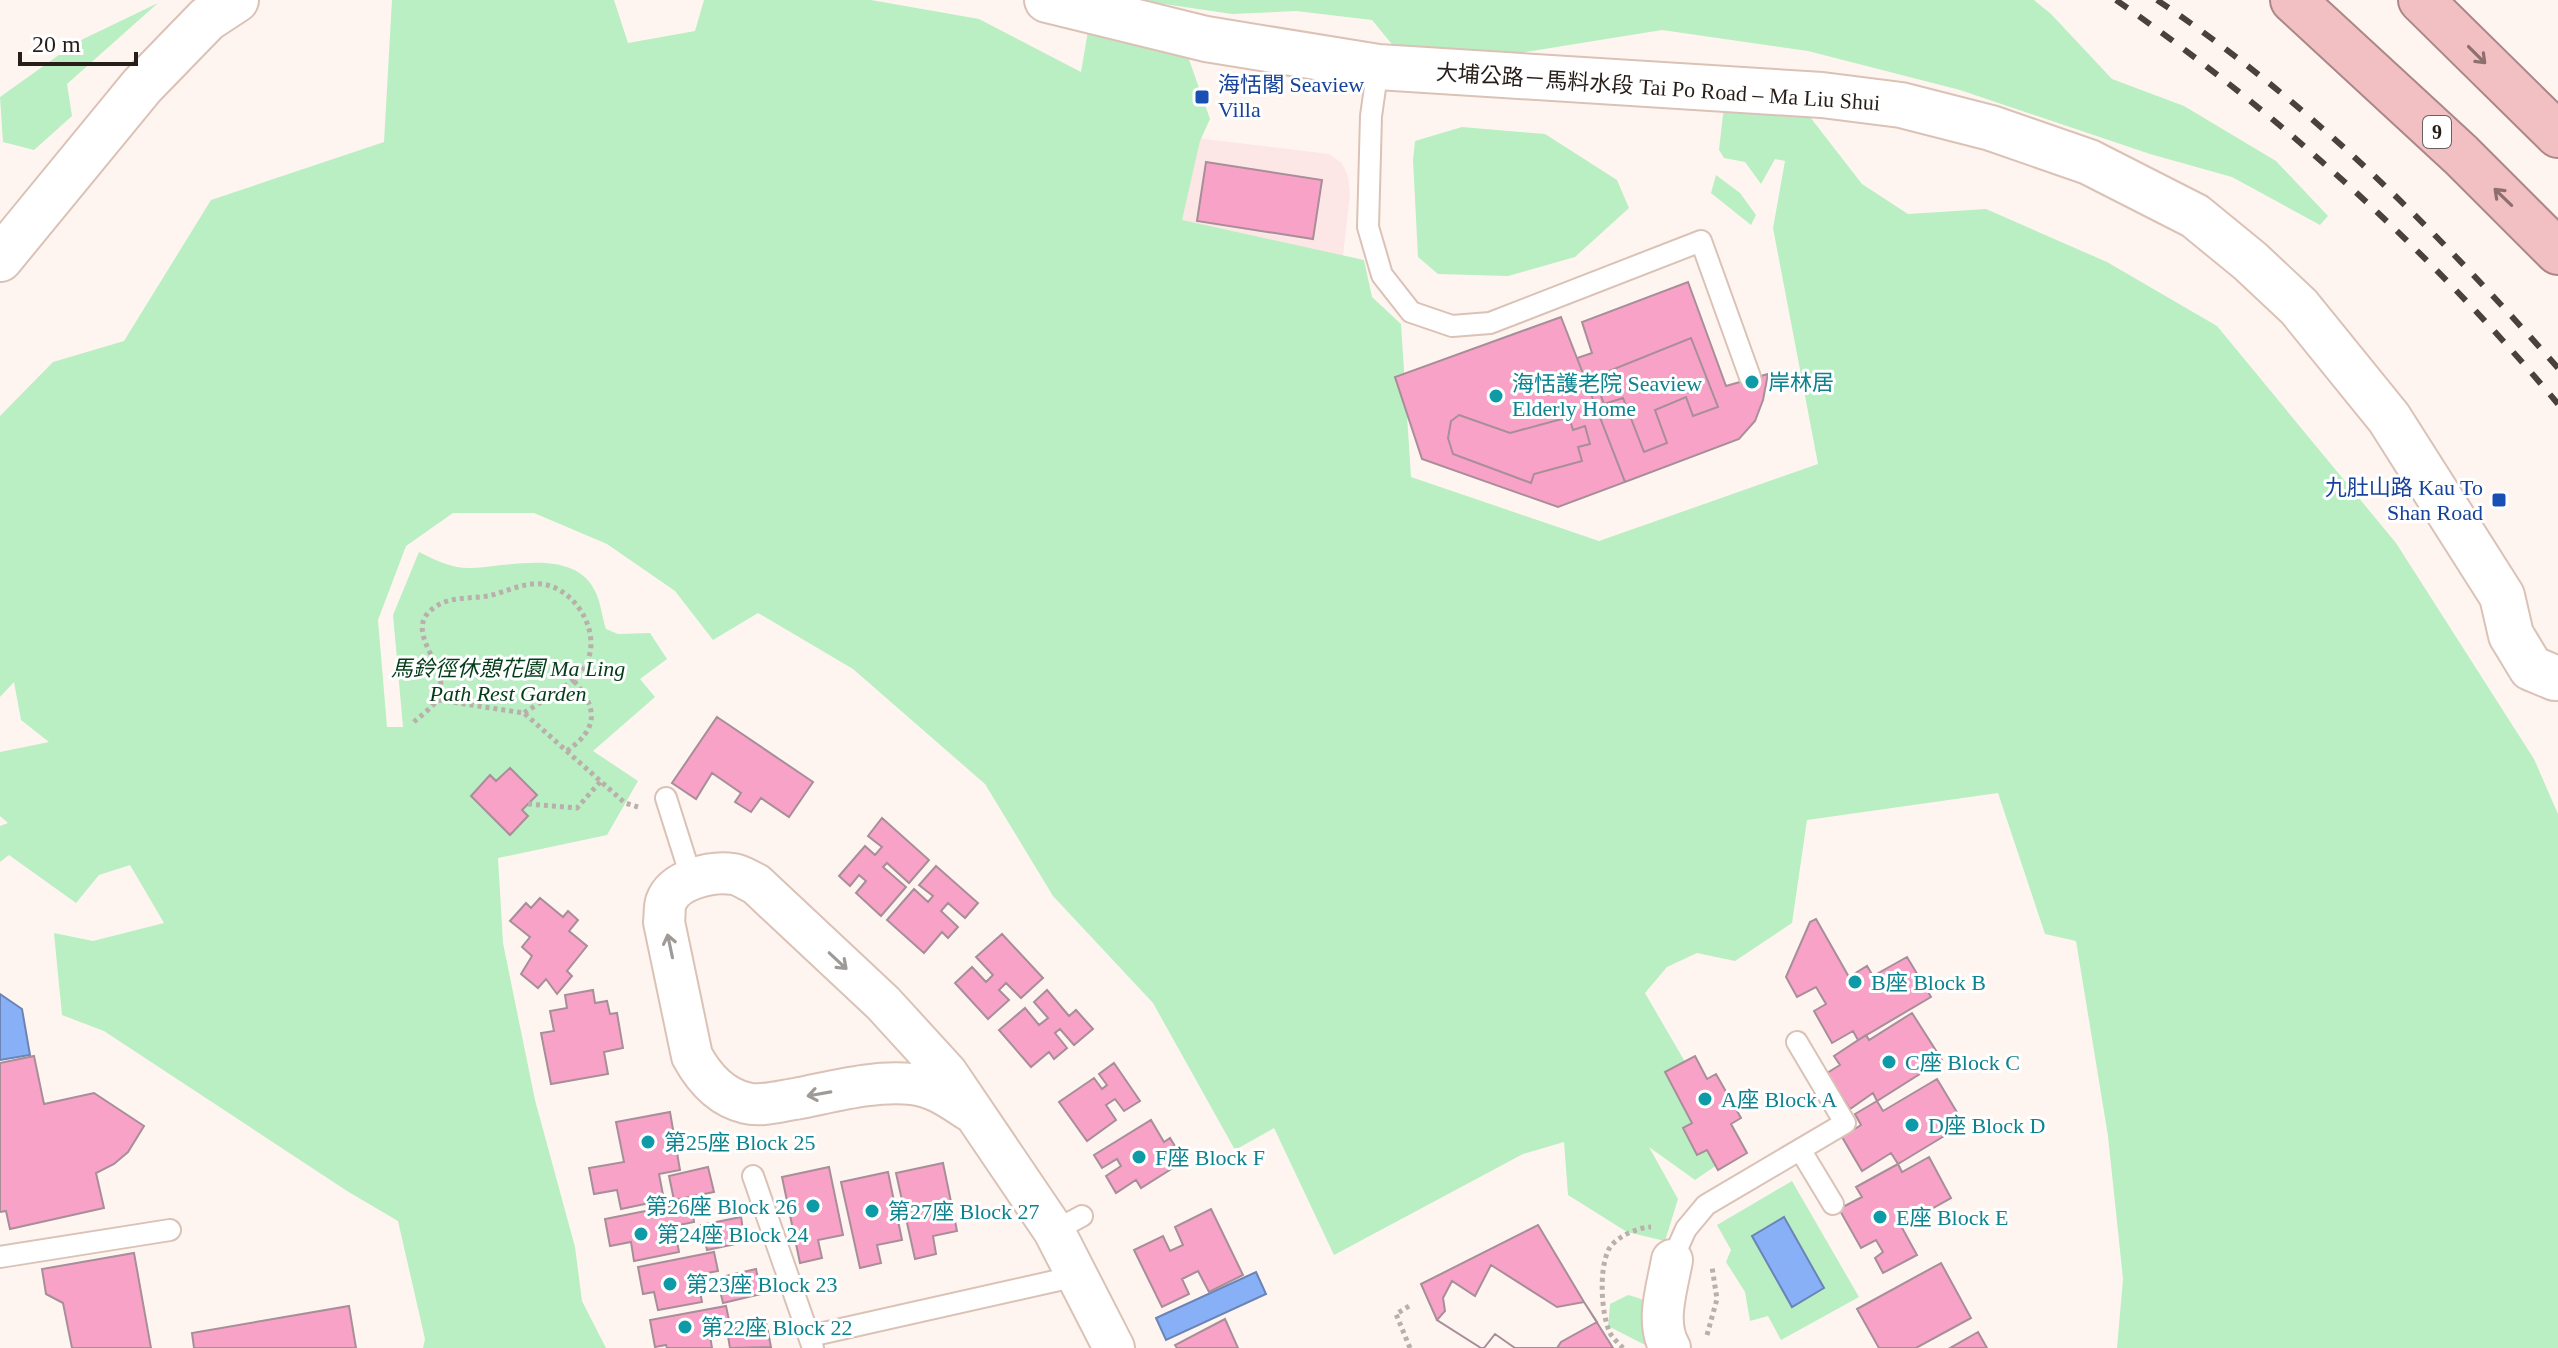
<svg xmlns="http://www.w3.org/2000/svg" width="2558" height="1348" font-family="'Times New Roman','Noto Sans TC',serif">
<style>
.industrial{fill:#fde7e6}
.green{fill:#b9efc2}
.water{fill:#88b0f7;stroke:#6b84b5;stroke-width:2}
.building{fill:#f9a2c7;stroke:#a78e98;stroke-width:2;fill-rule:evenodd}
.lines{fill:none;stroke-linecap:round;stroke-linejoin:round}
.lane-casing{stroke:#dac2b6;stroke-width:24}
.street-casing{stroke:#dac2b6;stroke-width:44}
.secondary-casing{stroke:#dac2b6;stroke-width:48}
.highway-casing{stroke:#ab8788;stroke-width:48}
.path{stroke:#b9afab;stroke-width:5;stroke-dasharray:4 4;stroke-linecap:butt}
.lane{stroke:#fff;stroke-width:20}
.street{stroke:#fff;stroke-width:40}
.secondary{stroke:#fff;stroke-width:44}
.highway{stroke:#f2c0c3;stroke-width:44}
.rail{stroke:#4a413d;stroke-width:6;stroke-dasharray:14 14;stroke-linecap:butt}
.oneway{stroke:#8c6f6e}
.oneway2{stroke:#9e9a98}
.transit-dot{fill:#1a4fb4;stroke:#fff;stroke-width:3}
.culture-dot{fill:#0f9aa8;stroke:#fff;stroke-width:3}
.labels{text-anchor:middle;stroke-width:6;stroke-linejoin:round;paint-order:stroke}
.shield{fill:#fff;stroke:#68625f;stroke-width:2}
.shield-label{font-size:20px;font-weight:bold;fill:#271e1a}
.transit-label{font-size:22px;fill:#164399;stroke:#fff;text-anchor:start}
.street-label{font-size:22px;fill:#271e1a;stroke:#fff}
.culture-label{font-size:22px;fill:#0d838f;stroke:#fff;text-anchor:start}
.park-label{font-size:22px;font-style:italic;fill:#033c17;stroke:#fff}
</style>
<rect width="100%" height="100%" fill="#fff5f0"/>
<path class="industrial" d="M1197,138L1329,154L1342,163L1348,176L1350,195L1341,273L1154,232Z"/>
<path class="green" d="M392,0H614L628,43L695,31L704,0H871L979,19L1081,72L1090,19L1180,34L1210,119L1200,141L1182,220L1364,260L1372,297L1401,324L1411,477L1599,541L1818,464L1773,228L1785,161L1775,159L1761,184L1745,162L1724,158L1719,150L1724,106L1810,117L1862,184L1908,214L1986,209L2107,262L2217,326L2396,543L2534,759L2558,814V1348H2117L2123,1279L2108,1136L2076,941L2045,934L1998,793L1807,820L1792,923L1735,961L1697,953L1667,967L1645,993L1695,1079L1717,1165L1695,1180L1649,1147L1678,1199L1665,1241L1627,1232L1568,1195L1564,1142L1523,1154L1334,1255L1274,1128L1235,1150L1153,1003L1053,896L985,784L853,669L758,613L713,640L675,591L607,544L534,513H453L406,546L378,620L387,727H403L393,615L419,552C435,560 453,569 472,568C510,566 577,548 596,593C601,604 602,617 606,629L618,634L650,633L667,659L640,679L655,697L593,751L638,781L607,835L498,858L503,943L535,1100L575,1247L582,1301L606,1348H423L425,1339L398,1221L347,1191L104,1031L62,1015L54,933L93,941L164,923L130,865L99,875L76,903L9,855L0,862V826L8,823L0,816V752L49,742L21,720L14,682L0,697V416L53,362L124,341L211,200L384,142Z
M1137,0H2034L2051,14L2112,79L2184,106L2276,161L2328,216L2320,225L2232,177L2150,154L1960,90L1808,51L1662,30L1500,56L1405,60L1372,20L1296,11L1232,14Z
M158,3L67,84L72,116L34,150L3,142L0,97L77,42Z
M1462,127L1545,134L1617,180L1629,208L1575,257L1508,276L1438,274L1418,257L1413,160L1415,141Z
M1716,175L1740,193L1756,215L1751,225L1711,193Z
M1792,1181L1859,1297L1781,1340L1768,1316L1750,1321L1745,1292L1726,1262L1731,1250L1717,1225Z
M1628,1295C1664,1304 1671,1318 1692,1347L1651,1348L1608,1326L1610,1304Z"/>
<path class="water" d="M0,994L22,1009L30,1055L0,1060Z
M1784,1217L1824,1288L1792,1307L1752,1236Z
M1256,1272L1266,1294L1166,1340L1156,1318Z"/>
<path class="building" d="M1206,162L1322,180L1313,239L1197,221Z
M1688,282L1726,386L1768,374L1763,400L1755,421L1739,439L1625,482L1577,358L1592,353L1582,322ZM1691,338L1718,407L1693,416L1686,397L1655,410L1667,443L1644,452L1623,398L1604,404L1594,377Z
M1561,317L1625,482L1558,507L1422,459L1395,377ZM1459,415L1510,433L1569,417L1573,430L1585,426L1590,444L1578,447L1582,461L1534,474L1531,483L1453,454L1448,438L1451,421Z
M1691,338L1718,407L1693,416L1686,397L1655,410L1667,443L1644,452L1623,398L1604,404L1594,377Z
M1459,415L1510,433L1569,417L1573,430L1585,426L1590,444L1578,447L1582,461L1534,474L1531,483L1453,454L1448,438L1451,421Z
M717,717L813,782L789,817L761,798L751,812L735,802L741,793L712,773L696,799L672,783Z
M510,768L537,795L522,810L528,816L510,835L471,796L490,775L496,781Z
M882,818L929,860L909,883L887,863L883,867L906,887L881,916L856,893L866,881L859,875L850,886L839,876L865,846L875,855L882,847L868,836Z
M936,866L978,903L965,918L948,903L941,911L958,927L948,938L942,932L924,953L887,920L914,889L928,902L933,896L919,885Z
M540,898L563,917L568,911L578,920L569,931L587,946L567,971L572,976L557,994L546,979L538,988L521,974L532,956L522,947L530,937L510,921L526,903L531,908Z
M1816,919L1849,977L1867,966L1873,976L1907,957L1931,997L1858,1040L1853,1031L1832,1043L1814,1011L1826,1004L1816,987L1797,997L1786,977L1810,922Z
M1002,934L1043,978L1021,998L1006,983L999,990L1009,1000L988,1019L955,983L972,967L986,982L993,975L976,957Z
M593,990L595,1003L607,1001L610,1014L617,1013L623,1048L604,1052L608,1074L551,1084L541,1033L554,1031L550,1011L567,1008L565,995Z
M1047,990L1069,1016L1076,1010L1093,1029L1074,1045L1060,1029L1055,1033L1067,1048L1054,1059L1049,1052L1031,1067L999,1030L1025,1008L1039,1025L1048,1018L1034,1002Z
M1912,1013L1942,1060L1877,1101L1873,1093L1850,1109L1827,1073L1840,1065L1834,1056L1866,1035L1869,1040Z
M34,1056L44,1104L94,1093L144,1126L128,1152L114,1164L96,1173L104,1208L10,1229L6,1211L0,1212V1063Z
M1695,1056L1707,1079L1716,1074L1741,1118L1731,1124L1747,1153L1718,1170L1707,1150L1697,1155L1683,1128L1692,1123L1665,1072Z
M1114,1063L1140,1101L1124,1111L1115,1099L1106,1105L1116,1120L1087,1141L1059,1102L1094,1078L1102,1089L1107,1085L1099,1074Z
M1937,1079L1964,1124L1898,1164L1891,1153L1862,1171L1842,1137L1861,1125L1855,1114L1877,1101L1883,1111Z
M670,1112L680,1170L659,1174L664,1200L621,1209L617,1190L594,1194L589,1168L624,1162L616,1122Z
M1151,1120L1164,1142L1170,1138L1184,1161L1141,1188L1136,1180L1116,1193L1106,1176L1121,1166L1117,1159L1102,1168L1094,1155Z
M1929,1157L1951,1198L1901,1226L1917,1255L1883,1273L1875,1258L1883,1252L1876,1240L1861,1248L1839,1209L1862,1197L1856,1187L1898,1164L1902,1172Z
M943,1163L957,1231L933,1236L936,1254L915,1259L896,1173Z
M708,1167L714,1192L674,1200L669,1176Z
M829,1167L843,1235L818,1240L822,1258L800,1263L782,1177Z
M888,1172L902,1240L877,1245L881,1263L860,1268L841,1182Z
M691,1202L694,1222L674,1226L679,1252L634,1261L631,1242L610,1246L605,1219Z
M1211,1209L1243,1275L1209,1292L1198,1271L1182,1279L1189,1294L1162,1307L1134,1250L1163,1236L1170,1251L1183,1245L1175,1227Z
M741,1217L745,1242L707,1250L701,1225Z
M1538,1225L1584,1302L1613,1348H1515L1495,1334L1484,1348H1481L1437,1320L1421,1284Z
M714,1252L718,1271L697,1275L702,1302L658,1310L654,1292L643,1294L638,1267Z
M134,1253L151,1348H72L63,1303L46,1294L42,1269Z
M1941,1263L1971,1318L1916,1348H1879L1857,1309Z
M1491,1265L1557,1307L1584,1302L1597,1322L1561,1342L1557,1348H1515L1495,1334L1484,1348H1481L1437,1320L1445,1311L1443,1298L1452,1281L1475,1296Z
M756,1269L761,1294L723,1303L717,1278Z
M349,1306L356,1348H194L192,1333Z
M726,1306L730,1325L709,1329L712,1348H667L666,1345L655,1347L650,1320Z
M1225,1319L1238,1348H1177L1175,1345Z
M766,1322L771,1347L730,1348L727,1330Z
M1978,1332L1987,1348H1950Z"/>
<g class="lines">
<g class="lane-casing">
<path id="lane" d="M1378,67L1371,116L1368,227L1382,275L1411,312L1452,326L1490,323L1701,241L1750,377
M666,798L692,880
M1801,1151L1833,1204
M753,1176L813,1348
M1054,1231L1082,1216
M0,1257L170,1230
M1672,1260L1686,1229L1706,1205L1845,1123L1797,1042
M810,1336L1077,1276"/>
</g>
<g class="street-casing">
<path id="street" d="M973,1113C954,1101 935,1086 912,1084C873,1080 832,1092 795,1099C780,1101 761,1107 746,1103C720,1097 704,1078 692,1056L664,922C665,916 664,907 666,902C674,879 712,871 733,874C741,875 749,881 756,884L883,1003L947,1073L1054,1231L1114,1348
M1670,1348C1655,1322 1667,1289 1672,1260"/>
</g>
<g class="secondary-casing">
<path id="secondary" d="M1047,0L1206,39L1378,67L1822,95L1901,105L1991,128L2089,162L2195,216L2250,261L2299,307L2389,418L2502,596L2511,635L2531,668L2555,678
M0,259L142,86L207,19L236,0"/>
</g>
<g class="highway-casing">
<path id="highway" d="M2293,0L2461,155L2558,252
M2421,0L2558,135"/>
</g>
<path class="path" d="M438,700L524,713L625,803L638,807
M414,722C420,716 431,709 436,701C458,670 397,632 435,607C451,596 470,599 488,596C506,592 524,582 542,584C578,589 605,638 583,669C569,688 543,700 524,713
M567,751C599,728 598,708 573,680
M528,804L577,808L601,781
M1707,1335L1717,1299L1712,1267
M1410,1348L1396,1314L1411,1305
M1623,1348C1619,1344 1613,1338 1610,1333C1601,1313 1599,1271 1608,1251C1613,1238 1638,1227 1651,1227"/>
<use href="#lane" class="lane"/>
<use href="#street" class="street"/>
<use href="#secondary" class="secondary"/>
<use href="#highway" class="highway"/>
<path class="rail" d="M2116,0C2281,115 2429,250 2558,404
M2157,0C2308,101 2438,232 2558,368"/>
</g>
<defs><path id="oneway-shaft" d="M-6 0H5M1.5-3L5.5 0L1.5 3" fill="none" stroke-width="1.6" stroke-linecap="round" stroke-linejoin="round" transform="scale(2)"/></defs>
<g class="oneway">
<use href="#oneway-shaft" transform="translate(2477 55) rotate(45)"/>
<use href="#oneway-shaft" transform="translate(2503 197) rotate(-136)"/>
</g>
<g class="oneway2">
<use href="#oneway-shaft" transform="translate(670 946) rotate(-102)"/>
<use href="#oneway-shaft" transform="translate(838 961) rotate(43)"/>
<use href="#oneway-shaft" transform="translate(819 1094) rotate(170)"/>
</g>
<g class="transit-dot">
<rect x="1194" y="89" width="16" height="16" rx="4"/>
<rect x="2491" y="492" width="16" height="16" rx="4"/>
</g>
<g class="culture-dot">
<circle cx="1752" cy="382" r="8"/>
<circle cx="1496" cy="396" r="8"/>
<circle cx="1855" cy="982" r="8"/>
<circle cx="1889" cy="1062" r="8"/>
<circle cx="1705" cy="1099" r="8"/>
<circle cx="1912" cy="1125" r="8"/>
<circle cx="648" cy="1142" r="8"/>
<circle cx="1139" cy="1157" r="8"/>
<circle cx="813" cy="1206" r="8"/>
<circle cx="872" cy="1211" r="8"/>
<circle cx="1880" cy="1217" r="8"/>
<circle cx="641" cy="1234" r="8"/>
<circle cx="670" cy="1284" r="8"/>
<circle cx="685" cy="1327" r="8"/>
</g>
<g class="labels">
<rect class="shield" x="2423" y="116" width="28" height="32" rx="6"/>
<g class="shield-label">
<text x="2437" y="139">9</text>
</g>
<g class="transit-label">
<text x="1218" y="92">海恬閣 Seaview<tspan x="1218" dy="25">Villa</tspan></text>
<text x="2483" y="495" text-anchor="end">九肚山路 Kau To<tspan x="2483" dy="25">Shan Road</tspan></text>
</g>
<g class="street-label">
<text transform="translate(1658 87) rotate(4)" y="8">大埔公路－馬料水段 Tai Po Road – Ma Liu Shui</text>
</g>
<g class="culture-label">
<text x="1768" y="390">岸林居</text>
<text x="1512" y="391">海恬護老院 Seaview<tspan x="1512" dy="25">Elderly Home</tspan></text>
<text x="1871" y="990">B座 Block B</text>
<text x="1905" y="1070">C座 Block C</text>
<text x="1721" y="1107">A座 Block A</text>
<text x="1928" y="1133">D座 Block D</text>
<text x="664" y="1150">第25座 Block 25</text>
<text x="1155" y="1165">F座 Block F</text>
<text x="797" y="1214" text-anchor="end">第26座 Block 26</text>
<text x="888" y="1219">第27座 Block 27</text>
<text x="1896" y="1225">E座 Block E</text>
<text x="657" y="1242">第24座 Block 24</text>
<text x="686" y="1292">第23座 Block 23</text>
<text x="701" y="1335">第22座 Block 22</text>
</g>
<g class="park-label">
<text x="508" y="676">馬鈴徑休憩花園 Ma Ling<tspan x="508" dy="25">Path Rest Garden</tspan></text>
</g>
</g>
<path d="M20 52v12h116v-12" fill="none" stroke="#271e1a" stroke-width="4"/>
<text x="32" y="52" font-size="24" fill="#271e1a" stroke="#ffffff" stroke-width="6" paint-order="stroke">20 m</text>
</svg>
